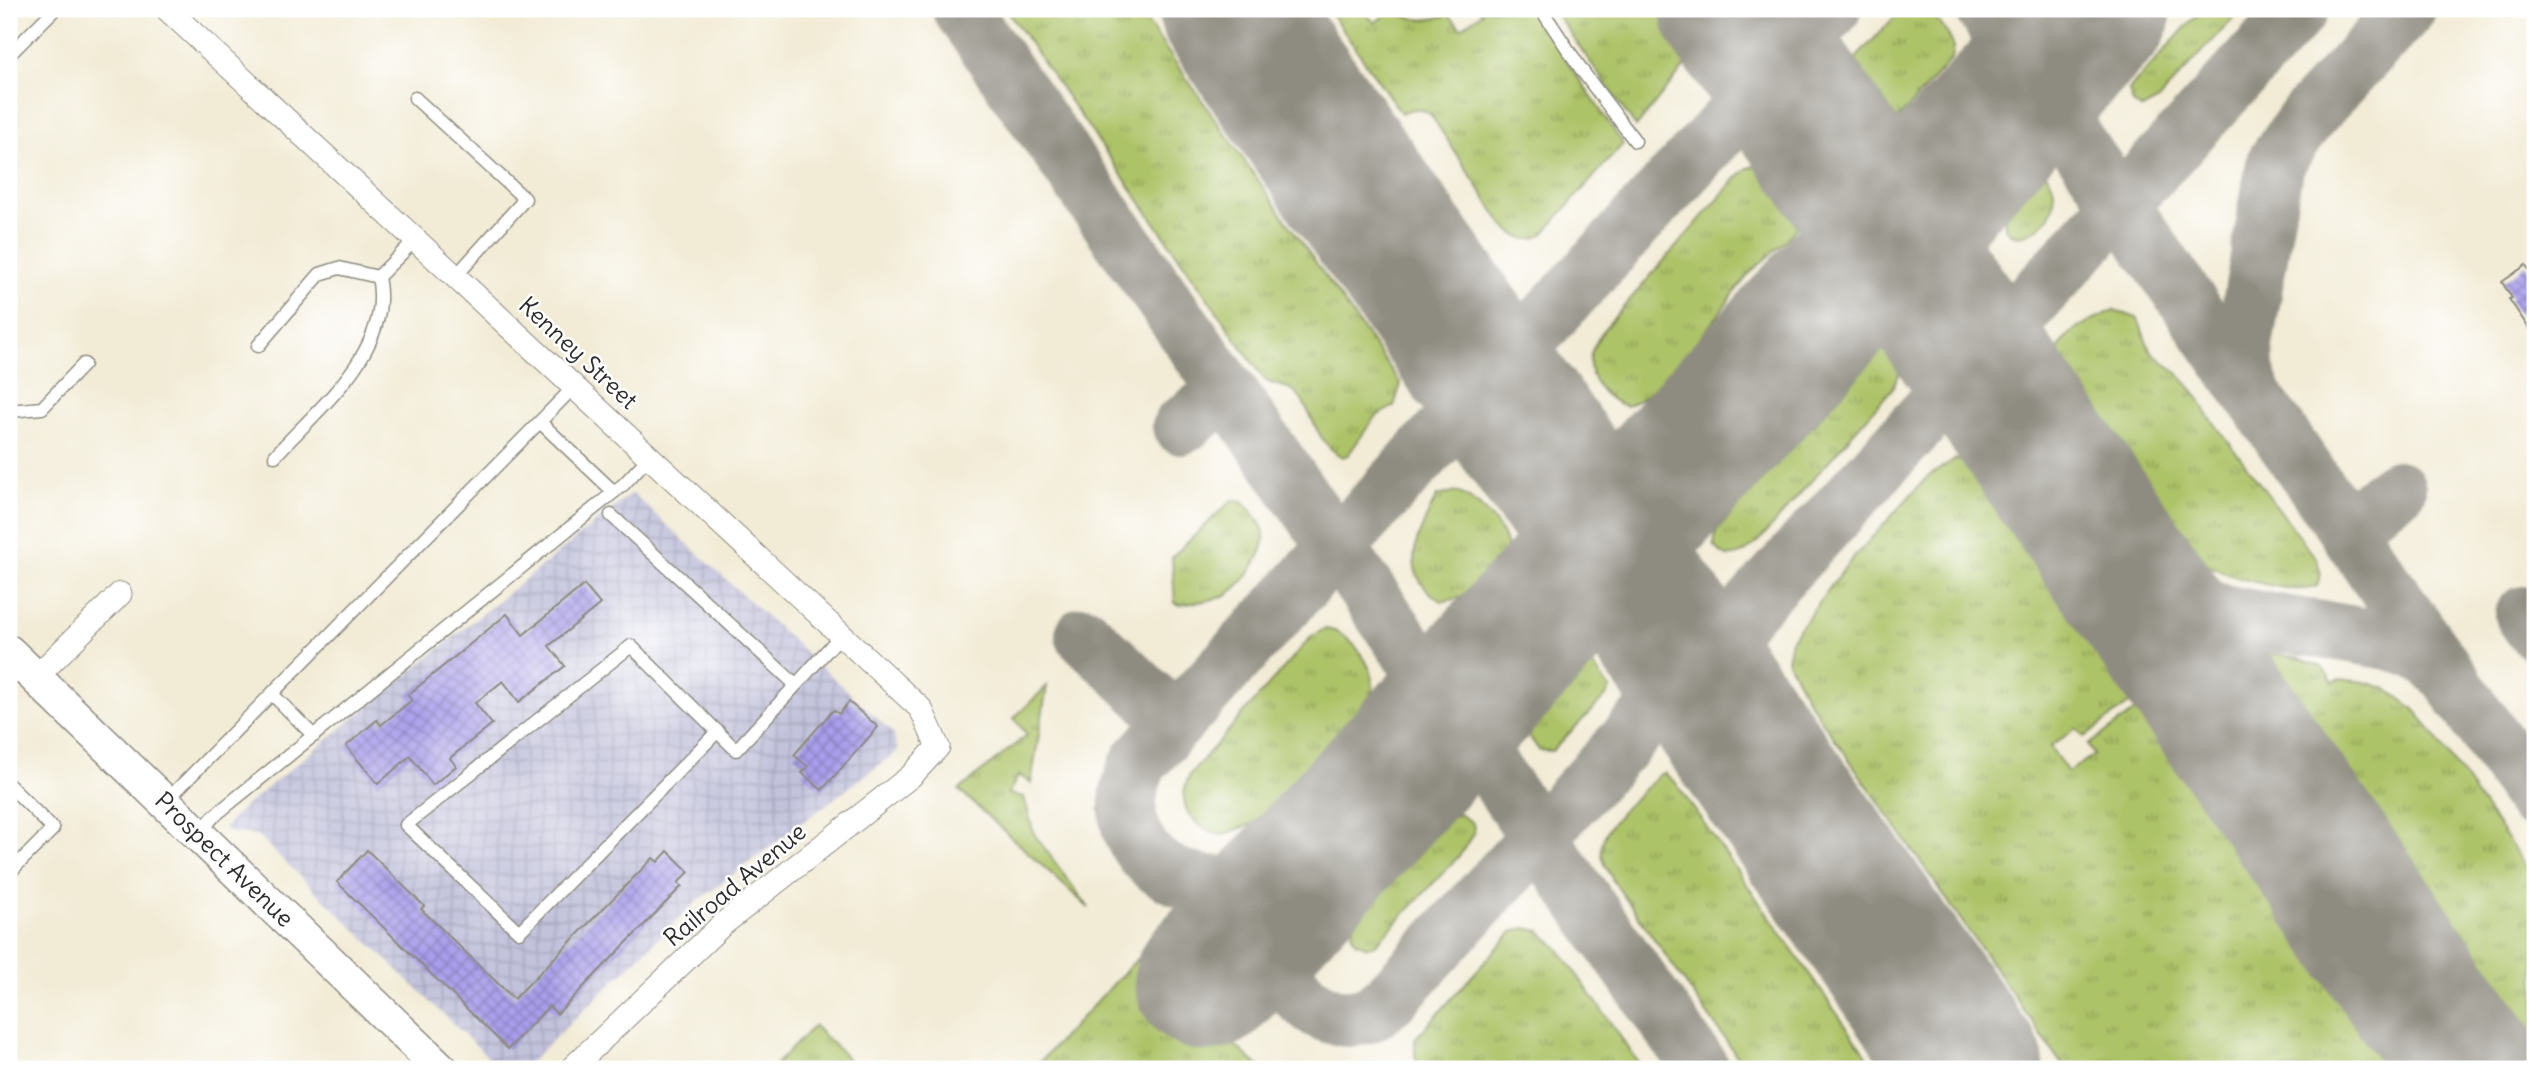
<svg xmlns="http://www.w3.org/2000/svg" width="2544" height="1078" font-family="Delius,sans-serif">
<style>
.industrial{fill:url(#industrial-grid)}
.grass{fill:url(#grass-tufts);stroke:#6c774a;stroke-width:2}
.lines{fill:none;stroke-linecap:round;stroke-linejoin:round}
.taxiway{stroke:#8e8b80;stroke-width:58}
.runway{stroke:#8e8b80;stroke-width:145}
.building{fill:url(#building-cross-hatch)}
.service-casing{stroke:#8e8b80;stroke-width:15}
.minor-casing{stroke:#8e8b80;stroke-width:25}
.secondary-casing{stroke:#8e8b80;stroke-width:36}
.service{stroke:#fff;stroke-width:12}
.minor{stroke:#fff;stroke-width:23}
.secondary{stroke:#fff;stroke-width:33}
.labels{text-anchor:middle;stroke-width:5;stroke-linejoin:round;paint-order:stroke}
.street-label{font-size:24px;fill:#2b2b2b;stroke:#fff}
</style>
<defs>
<pattern id="industrial-grid" width="8" height="8" patternUnits="userSpaceOnUse" patternTransform="scale(1.75)"><rect width="8" height="8" fill="#c2c2dc"/><path d="M0 4h8M4 0v8" fill="none" stroke="#a7a7bd"/></pattern>
<pattern id="grass-tufts" width="24" height="20" patternUnits="userSpaceOnUse" patternTransform="scale(1.75)"><rect width="24" height="20" fill="#adc368"/><path d="M3 7l-1-3M5 7V3M7 7l1-3M15 17l-1-3M17 17v-4M19 17l1-3" fill="none" stroke="#8d9f56"/></pattern>
<pattern id="building-cross-hatch" width="8" height="8" patternUnits="userSpaceOnUse" patternTransform="scale(1.75)"><rect width="8" height="8" fill="#a99eeb"/><path d="M0 0l8 8M0 8l8-8" fill="none" stroke="#8a81bf"/></pattern>
</defs>
<rect width="100%" height="100%" fill="#fff"/>
<filter id="ink" filterUnits="userSpaceOnUse"><feTurbulence type="fractalNoise" baseFrequency=".0143" numOctaves="2"/><feDisplacementMap in="SourceGraphic" scale="14" xChannelSelector="R" yChannelSelector="G"/><feConvolveMatrix kernelMatrix="1 2 1 2 8 2 1 2 1" color-interpolation-filters="sRGB"/></filter>
<filter id="wash" filterUnits="userSpaceOnUse"><feTurbulence type="fractalNoise" baseFrequency=".00686" numOctaves="4" result="noise"/><feDisplacementMap in="SourceGraphic" scale="28" xChannelSelector="R" yChannelSelector="G"/><feGaussianBlur stdDeviation="1.57" result="paint"/><feColorMatrix in="noise" values="0 0 0 0 0 0 0 0 0 0 0 0 0 0 0 0 0 1.4 0 .05"/><feComposite in="paint" operator="in"/></filter>
<g filter="url(#wash)">
<rect width="100%" height="100%" fill="#f2ebd5"/>
<path class="industrial" d="M632,493L893,733L898,751L696,902L529,1063L513,1067L492,1061L257,835L229,832L224,828L241,809Z"/>
<path class="grass" d="M1006,9H1138L1401,384L1394,406L1375,417L1348,455L1342,457C1314,440 1316,418 1298,395C1289,383 1274,388 1264,379Z
M1328,9H1368L1365,13L1375,23L1390,10C1410,19 1427,24 1448,14L1461,28L1482,13L1479,9H1532L1623,144L1542,235C1526,244 1516,237 1503,225L1431,115C1420,107 1413,108 1401,113Z
M1553,9H1670L1683,28L1689,61L1636,127Z
M1902,9H1927L1947,32L1954,47L1952,58L1889,129L1880,128C1863,110 1847,83 1855,59Z
M2202,9H2242L2157,101L2142,109L2133,103L2129,91L2133,85Z
M1761,164C1778,168 1808,193 1803,213C1796,238 1770,253 1753,270C1719,306 1673,391 1626,406C1605,400 1585,377 1591,354C1593,345 1600,336 1605,328L1737,177L1748,168Z
M2037,169L2044,170C2086,224 1986,266 2008,207C2015,191 2023,179 2037,169Z
M2114,310L2137,318C2143,327 2145,346 2153,353C2170,366 2198,390 2206,412L2317,560L2321,574L2317,586C2300,593 2281,587 2264,584C2173,567 2144,511 2096,440C2079,415 2049,383 2059,349C2064,330 2097,318 2114,310Z
M1894,340C1910,352 1899,375 1891,390L1758,542C1743,555 1727,565 1714,545L1716,532L1868,357L1882,342Z
M1955,459L1987,472L2036,525L2149,689L2084,737L2076,728L2050,747L2068,772L2094,755L2088,745L2156,696L2414,1069H2065L1809,702L1787,660L1791,640L1847,565L1927,477Z
M1455,492C1473,495 1510,531 1506,551C1488,571 1471,601 1442,601C1394,573 1419,533 1437,496Z
M1232,500C1241,500 1249,506 1254,514C1258,520 1263,526 1264,533C1267,552 1244,584 1228,594C1215,601 1195,602 1180,605L1175,603L1172,557Z
M1324,629C1348,630 1374,663 1373,687C1372,697 1365,705 1361,712L1255,823L1222,835C1190,827 1175,805 1190,774L1312,636Z
M2249,649L2299,658L2322,667L2333,682L2341,679L2365,682L2387,689L2413,708L2425,722L2535,879V1065L2295,728L2249,658L2246,652Z
M1589,660L1610,689L1606,696L1552,751L1539,750L1529,736L1533,723Z
M1047,686L1031,783L1019,775L1008,794L1024,797L1034,834L1089,908L959,790L1027,735L1014,718Z
M1664,773L1675,782L1876,1069H1746L1614,882C1608,871 1600,858 1602,845C1605,823 1643,791 1659,775Z
M1459,814L1473,823L1474,832L1460,855L1377,943L1368,947L1355,942L1352,934L1355,921L1445,821Z
M1525,928L1540,931L1559,949L1643,1069H1419L1415,1055V1039L1512,932Z
M1137,959L1262,1069H1033Z
M814,1026L859,1069H771Z"/>
<g class="lines">
<path class="taxiway" d="M961,9L1701,1069
M1984,9L2535,800
M1988,366L2132,573C2174,622 2334,625 2399,644L2420,652L2444,671
M2253,393L2245,370L2244,345L2275,163L2308,116L2407,9
M1181,426L1228,391
M2346,525L2397,489
M2524,615L2535,631
M1084,635L1176,722
M1318,858C1304,883 1287,910 1283,938C1282,947 1282,962 1285,971C1295,1002 1336,1028 1368,1014C1376,1011 1383,1003 1390,998L2300,9
M1318,858C1291,870 1264,882 1235,884C1158,891 1102,837 1140,761L1832,9
M1925,994L1977,1069"/>
<path class="runway" d="M1231,9L1972,1069
M1733,9L2472,1069
M1207,979L2099,9"/>
</g>
<g id="blocks">
<path class="building" d="M2526,265L2535,279V337L2509,299L2512,298L2502,282Z
M584,585L600,604L549,646L565,666L519,702L503,681L475,703L492,724L450,758L456,766L433,785L410,756L378,784L346,746L377,720L381,725L412,700L408,695L507,614L523,635Z
M849,702L878,727L822,790L802,773L808,767L794,755L833,710L839,714Z
M367,850L424,906L421,909L514,999L653,858L658,862L668,851L689,872L678,883L682,886L557,1014L549,1006L508,1049L337,882Z"/>
</g>
</g>
<g filter="url(#ink)">
<use href="#blocks" fill-opacity="0" stroke="#8e8b80" stroke-width="2"/>
<g class="lines">
<g class="service-casing">
<path id="service" d="M1541,9L1583,72L1635,141
M9,55L55,9
M415,98L525,199L456,276
M258,346L320,274L339,268L378,277
M9,411L42,408L84,364
M540,422L614,492
M275,456C318,408 394,350 378,277L416,239
M611,515L796,685L842,634
M272,694L314,736
M718,731L519,932L406,825L631,646L736,750L796,685
M9,785L53,829L9,873
M166,801L575,386
M200,833L214,816L624,484L650,456"/>
</g>
<g class="minor-casing">
<path id="minor" d="M167,9L921,709L938,747L911,776L723,924L571,1069
M35,678L120,594"/>
</g>
<g class="secondary-casing">
<g id="secondary">
<path id="s1" d="M9,652L441,1069"/>
</g>
</g>
<use href="#service" class="service"/>
<use href="#minor" class="minor"/>
<use href="#secondary" class="secondary"/>
</g>
</g>
<g class="labels">
<g class="street-label">
<text transform="translate(578 353) rotate(43)" y="8">Kenney Street</text>
<text dy="8" stroke="none"><textPath href="#s1" startOffset="299">Prospect Avenue</textPath></text>
<text transform="translate(735 885) rotate(-40)" y="8">Railroad Avenue</text>
</g>
</g>
<rect width="2544" height="1078" fill="none" stroke="#fff" stroke-width="35"/>
</svg>
